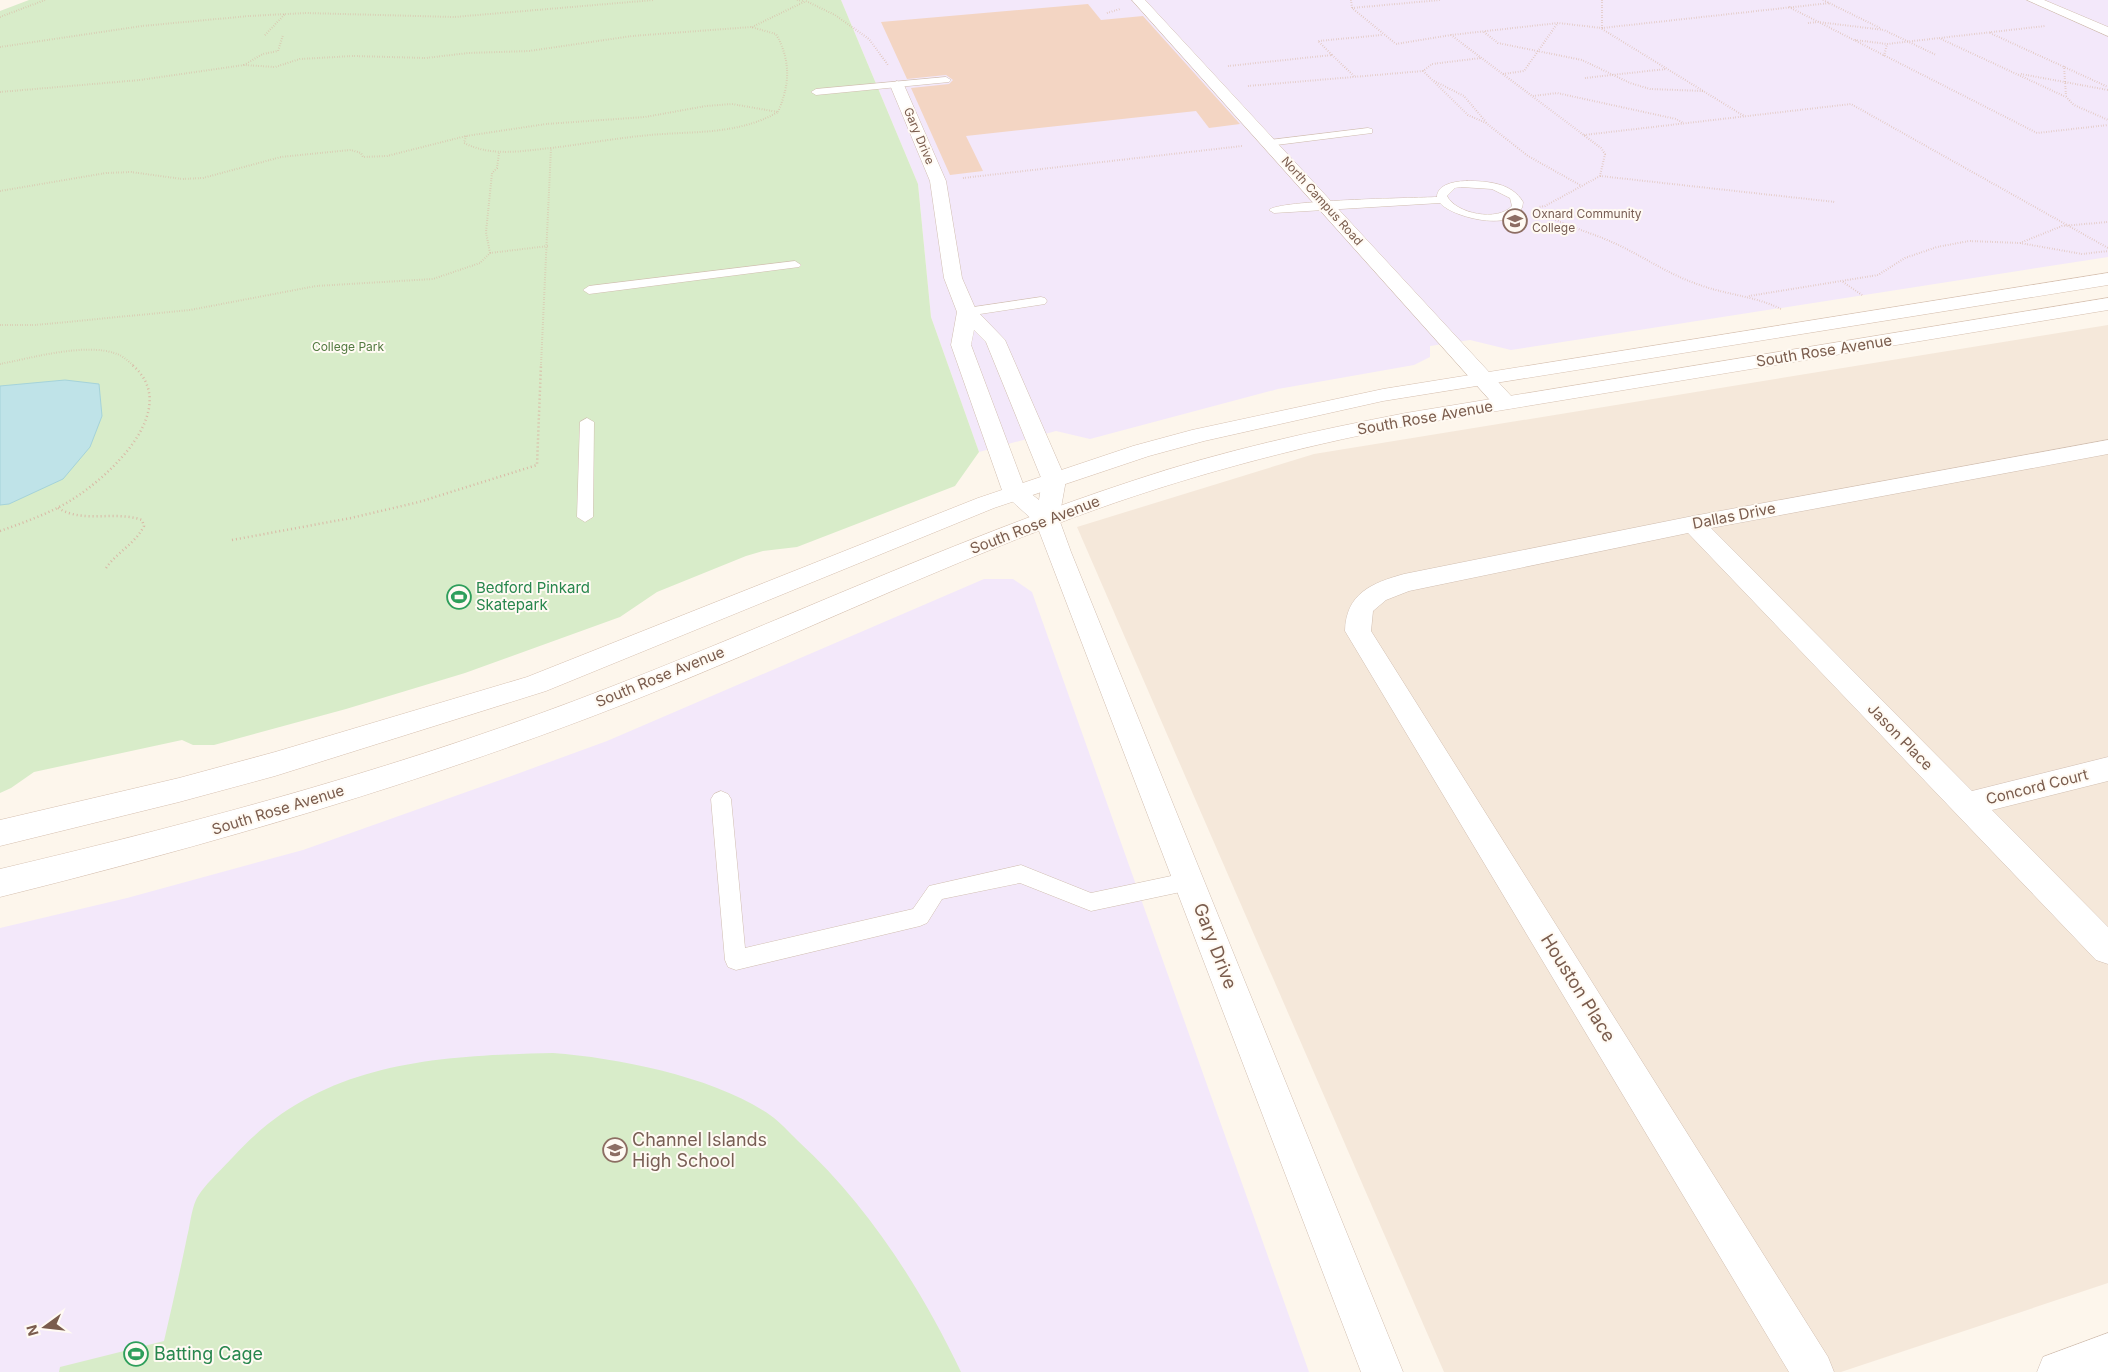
<svg xmlns="http://www.w3.org/2000/svg" width="2108" height="1372" font-family="Inter,sans-serif">
<style>
.residential{fill:#f5e8da}
.education{fill:#f3e8fa}
.green{fill:#d8ecc9}
.water{fill:#bfe3e8;stroke:#a5d3da}
.building{fill:#f3d5c3}
.lines{fill:none;stroke-linecap:round;stroke-linejoin:round}
.service-casing{stroke:#d1beb0;stroke-width:1}
.minor-casing{stroke:#d1beb0;stroke-width:1}
.secondary-casing{stroke:#d6c0b0;stroke-width:1}
.path-far1{stroke:#d9b8a5;stroke-width:2;stroke-dasharray:0.5 2;stroke-linecap:butt}
.path{stroke:#d9b8a5;stroke-width:2.5;stroke-dasharray:1 3;stroke-linecap:butt}
.service{fill:#fff;fill-rule:evenodd}
.minor{fill:#fff;fill-rule:evenodd}
.secondary{fill:#fff;fill-rule:evenodd}
.labels{text-anchor:middle;stroke-width:4;stroke-linejoin:round;paint-order:stroke}
.far-street-label{font-size:12px;fill:#7a5c4d;stroke:#fffaf3}
.far-education-label{font-size:12px;fill:#785e54;stroke:#fffaf3;text-anchor:start}
.far-park-label{font-size:12px;fill:#537a41;stroke:#fffaf3}
.street-label{font-size:15px;fill:#7a5c4d;stroke:#fffaf3}
.leisure-label{font-size:15px;fill:#27864d;stroke:#fffaf3;text-anchor:start}
.near-street-label{font-size:18px;fill:#7a5c4d;stroke:#fffaf3}
.near-education-label{font-size:18px;fill:#785e54;stroke:#fffaf3;text-anchor:start}
.near-leisure-label{font-size:18px;fill:#27864d;stroke:#fffaf3;text-anchor:start}
</style>
<rect width="100%" height="100%" fill="#fdf6ec"/>
<path class="residential" d="M2108,325V1283L1841,1372H1444L1077,527L1314,454Z"/>
<path class="education" d="M841,0H2108V257L1511,350L1470,340L1430,346V357L1414,365L1278,389L1090,439L1056,431L979,452L931,317L918,184Z
M984,579H1013L1032,592L1309,1372H0V928L127,898L303,850L503,779L607,741Z"/>
<path class="green" d="M29,0H841L918,184L931,317L979,452L955,486L797,547L763,551L746,556L657,592L620,617L465,673L346,709L214,745H193L182,740L34,772L11,788L0,793V11Z
M553,1053C619,1058 715,1077 770,1115C780,1122 789,1132 798,1141C867,1204 921,1288 961,1372H59L60,1367L164,1341C172,1306 180,1272 187,1237C190,1226 191,1211 196,1200C202,1187 222,1169 233,1157C319,1062 433,1056 553,1053Z"/>
<path class="water" d="M65,380L99,384L102,416L90,447L63,479L9,504L0,505V386Z"/>
<path class="building" d="M1088,4L1101,20L1143,16L1240,124L1209,128L1196,111L966,136L983,171L950,175L911,88L949,84L953,80L946,75L907,79L881,22Z"/>
<g class="lines">
<g class="service-casing">
<path id="service" d="M946,77L951,80L949,82L816,95L811,92L816,89Z
M1368,128L1372,129V133L1269,146L1264,143L1269,140Z
M1467,181C1488,181 1512,183 1523,202C1522,234 1454,219 1440,203L1274,213L1269,210C1278,200 1413,198 1437,197C1437,184 1456,181 1467,181ZM1461,187L1492,189L1510,198L1512,206C1498,222 1456,214 1447,196L1455,188Z
M795,261L801,265L799,267L589,294L583,290L589,286Z
M1041,297L1045,298L1047,301L1045,304L967,316L961,312L967,308Z
M587,418L594,422L593,517L585,522L577,517L580,422Z
M721,791L728,794L731,799L745,948L913,909L929,886L1021,865L1091,893L1190,872L1197,875L1200,881L1197,887L1190,890L1091,911L1020,883L942,899L927,923L920,926L736,970L728,967L725,960L711,799L714,794Z"/>
</g>
<g class="minor-casing">
<path id="minor" d="M1132,0H1145L1513,398L1516,403L1513,408L1505,409L1497,408Z
M2027,0H2044L2108,27V36Z
M897,81L904,85L946,181L962,278L976,310L1005,340L1066,480L1059,519L1071,552L1403,1372H1361L1036,523L1003,493L951,345L957,312L944,278L930,181L890,85ZM974,330L986,342L1042,480L1039,500L1025,489L971,345Z
M2108,440V454L1711,528L1972,791L2108,757V781L1992,810L2108,927V964L2096,960L1688,533L1409,591L1386,600L1373,611L1371,631L1828,1357L1834,1372H1789L1345,631C1346,593 1372,583 1404,574L1693,516Z
M2108,1333V1372H2037L2043,1357Z"/>
</g>
<g class="secondary-casing">
<path id="secondary" d="M2108,273V285L1383,401L1204,441L1149,456L994,508L546,691L275,776L179,802L0,846V820L179,778L275,752L527,677L978,498L1133,446L1192,430L1383,389Z
M2108,298V310L1406,426C1293,448 1183,477 1075,517C923,573 778,644 627,703C423,783 213,844 0,897V869C208,820 414,764 613,686C786,619 955,539 1132,481C1221,451 1313,431 1406,413Z"/>
</g>
<path class="path-far1" d="M797,0L804,1
M1351,0L1352,8L1396,44L1451,35L1558,23L1602,28L1830,3
M1602,0V28
M1823,0L1880,28
M1789,7L2037,133L2108,125
M1352,8L1440,0
M1107,13L1120,9
M0,17L45,0
M1808,23L1818,22L1884,30L1936,55
M752,27L806,1L835,15L869,39L888,65
M1602,29L1744,116
M1484,32L1498,43L1582,60L1630,83L1650,89L1703,91
M1990,33L2108,87
M265,35L285,14
M1451,35L1601,148L1605,154L1600,176L1545,206L1538,207
M1941,39L2066,97L2074,105L2108,120
M1855,40L1887,44L2045,26
M0,47L142,26L249,16L306,13L454,17L654,0
M1332,55L1354,76
M1884,56L1887,44
M244,65L263,54L278,51L283,35
M1228,66L1332,55L1318,41L1382,35
M2064,66L2066,96
M1423,71L1468,115L1486,123L1528,156L1580,185
M1503,74L1524,71L1557,24
M2021,74L2108,90
M1585,78L1666,69
M1434,81L1464,96L1486,122
M1248,86L1423,71L1432,64L1481,58
M0,92L140,80L244,65L275,67L300,59L353,56L426,58L468,53L529,51L632,36L751,27L776,34C791,61 790,84 778,112
M1533,96L1557,93L1676,119L1683,123
M1584,135L1851,104L2108,248
M466,136L464,143C492,157 521,151 551,148L541,365
M1600,176L1835,202
M963,178L1242,146
M0,191L106,173L131,172L182,179L203,178L281,157L351,150L361,153L363,157L387,156L466,136L546,124L645,117L706,106L732,104L778,112C738,135 694,131 650,135C617,138 584,144 551,148
M1536,209C1560,225 1588,231 1614,243C1643,256 1669,275 1700,285C1727,295 1755,296 1781,309
M2020,243L2062,226L2108,222
M490,253L548,246
M1843,282L1862,295
M1749,296L1878,275L1905,258L1937,247L1969,241L2020,243L2082,254L2108,251
M0,325H36L190,310L316,286L433,279L480,263L490,253L486,232L492,173L497,168L499,153
M0,364C32,358 86,342 117,354C123,356 128,361 133,365"/>
<path class="path" d="M58,508C84,524 114,510 142,520L144,526C135,544 117,552 106,568
M0,531C25,522 51,513 73,499C111,475 184,407 131,364
M232,540L351,518L419,502L537,465L541,364"/>
<use href="#service" class="service"/>
<use href="#minor" class="minor"/>
<use href="#secondary" class="secondary"/>
</g>
<defs>
<g id="university-ring" transform="scale(1.25)"><circle r="9.5" fill="#fffaf3" stroke="#8d6e63" stroke-width="1.5"/><path d="M0-5L7-2L0 1L-7-2ZM-4 1L0 2.5L4 1V4Q0 6-4 4Z" fill="#8d6e63"/></g>
<g id="stadium-ring" transform="scale(1.25)"><circle r="9.5" fill="#fffaf3" stroke="#2e9e5b" stroke-width="1.5"/><path d="M0-5a6.5 5 0 1 0 0 10a6.5 5 0 1 0 0-10ZM-3.5-1.8h7v3.6h-7Z" fill="#2e9e5b"/></g>
<g id="school-ring" transform="scale(1.25)"><circle r="9.5" fill="#fffaf3" stroke="#8d6e63" stroke-width="1.5"/><path d="M0-5L7-2L0 1L-7-2ZM-4 1L0 2.5L4 1V4Q0 6-4 4Z" fill="#8d6e63"/></g>
</defs>
<g fill-rule="evenodd">
<use href="#university-ring" x="1515" y="221"/>
<use href="#stadium-ring" x="459" y="597"/>
<use href="#school-ring" x="615" y="1150"/>
<use href="#stadium-ring" x="136" y="1354"/>
</g>
<g class="labels">
<g class="far-street-label">
<text transform="translate(919 136) rotate(67)" y="4">Gary Drive</text>
<text transform="translate(1322 201) rotate(48)" y="4">North Campus Road</text>
</g>
<g class="far-education-label">
<text x="1532" y="218">Oxnard Community<tspan x="1532" dy="14">College</tspan></text>
</g>
<g class="far-park-label">
<text x="348" y="351">College Park</text>
</g>
<g class="street-label">
<text transform="translate(1824 351) rotate(-9)" y="5">South Rose Avenue</text>
<text transform="translate(1425 418) rotate(-10)" y="5">South Rose Avenue</text>
<text transform="translate(1734 516) rotate(-11)" y="5">Dallas Drive</text>
<text transform="translate(1035 525) rotate(-21)" y="5">South Rose Avenue</text>
<text transform="translate(660 677) rotate(-22)" y="5">South Rose Avenue</text>
<text transform="translate(1900 737) rotate(46)" y="5">Jason Place</text>
<text transform="translate(2037 787) rotate(-14)" y="5">Concord Court</text>
<text transform="translate(278 810) rotate(-17)" y="5">South Rose Avenue</text>
</g>
<g class="leisure-label">
<text x="476" y="593">Bedford Pinkard<tspan x="476" dy="17">Skatepark</tspan></text>
</g>
<g class="near-street-label">
<text transform="translate(1215 946) rotate(69)" y="6">Gary Drive</text>
<text transform="translate(1578 988) rotate(58)" y="6">Houston Place</text>
</g>
<g class="near-education-label">
<text x="632" y="1146">Channel Islands<tspan x="632" dy="21">High School</tspan></text>
</g>
<g class="near-leisure-label">
<text x="154" y="1360">Batting Cage</text>
</g>
</g>
<g transform="translate(45 1327) rotate(255)" stroke="#fffaf3" stroke-width="4" paint-order="stroke">
<path d="M0-4L9 19L0 12L-9 19Z" fill="#7a5c4d"/>
<text y="-8" font-size="14" font-weight="bold" text-anchor="middle" fill="#7a5c4d">N</text>
</g>
</svg>
